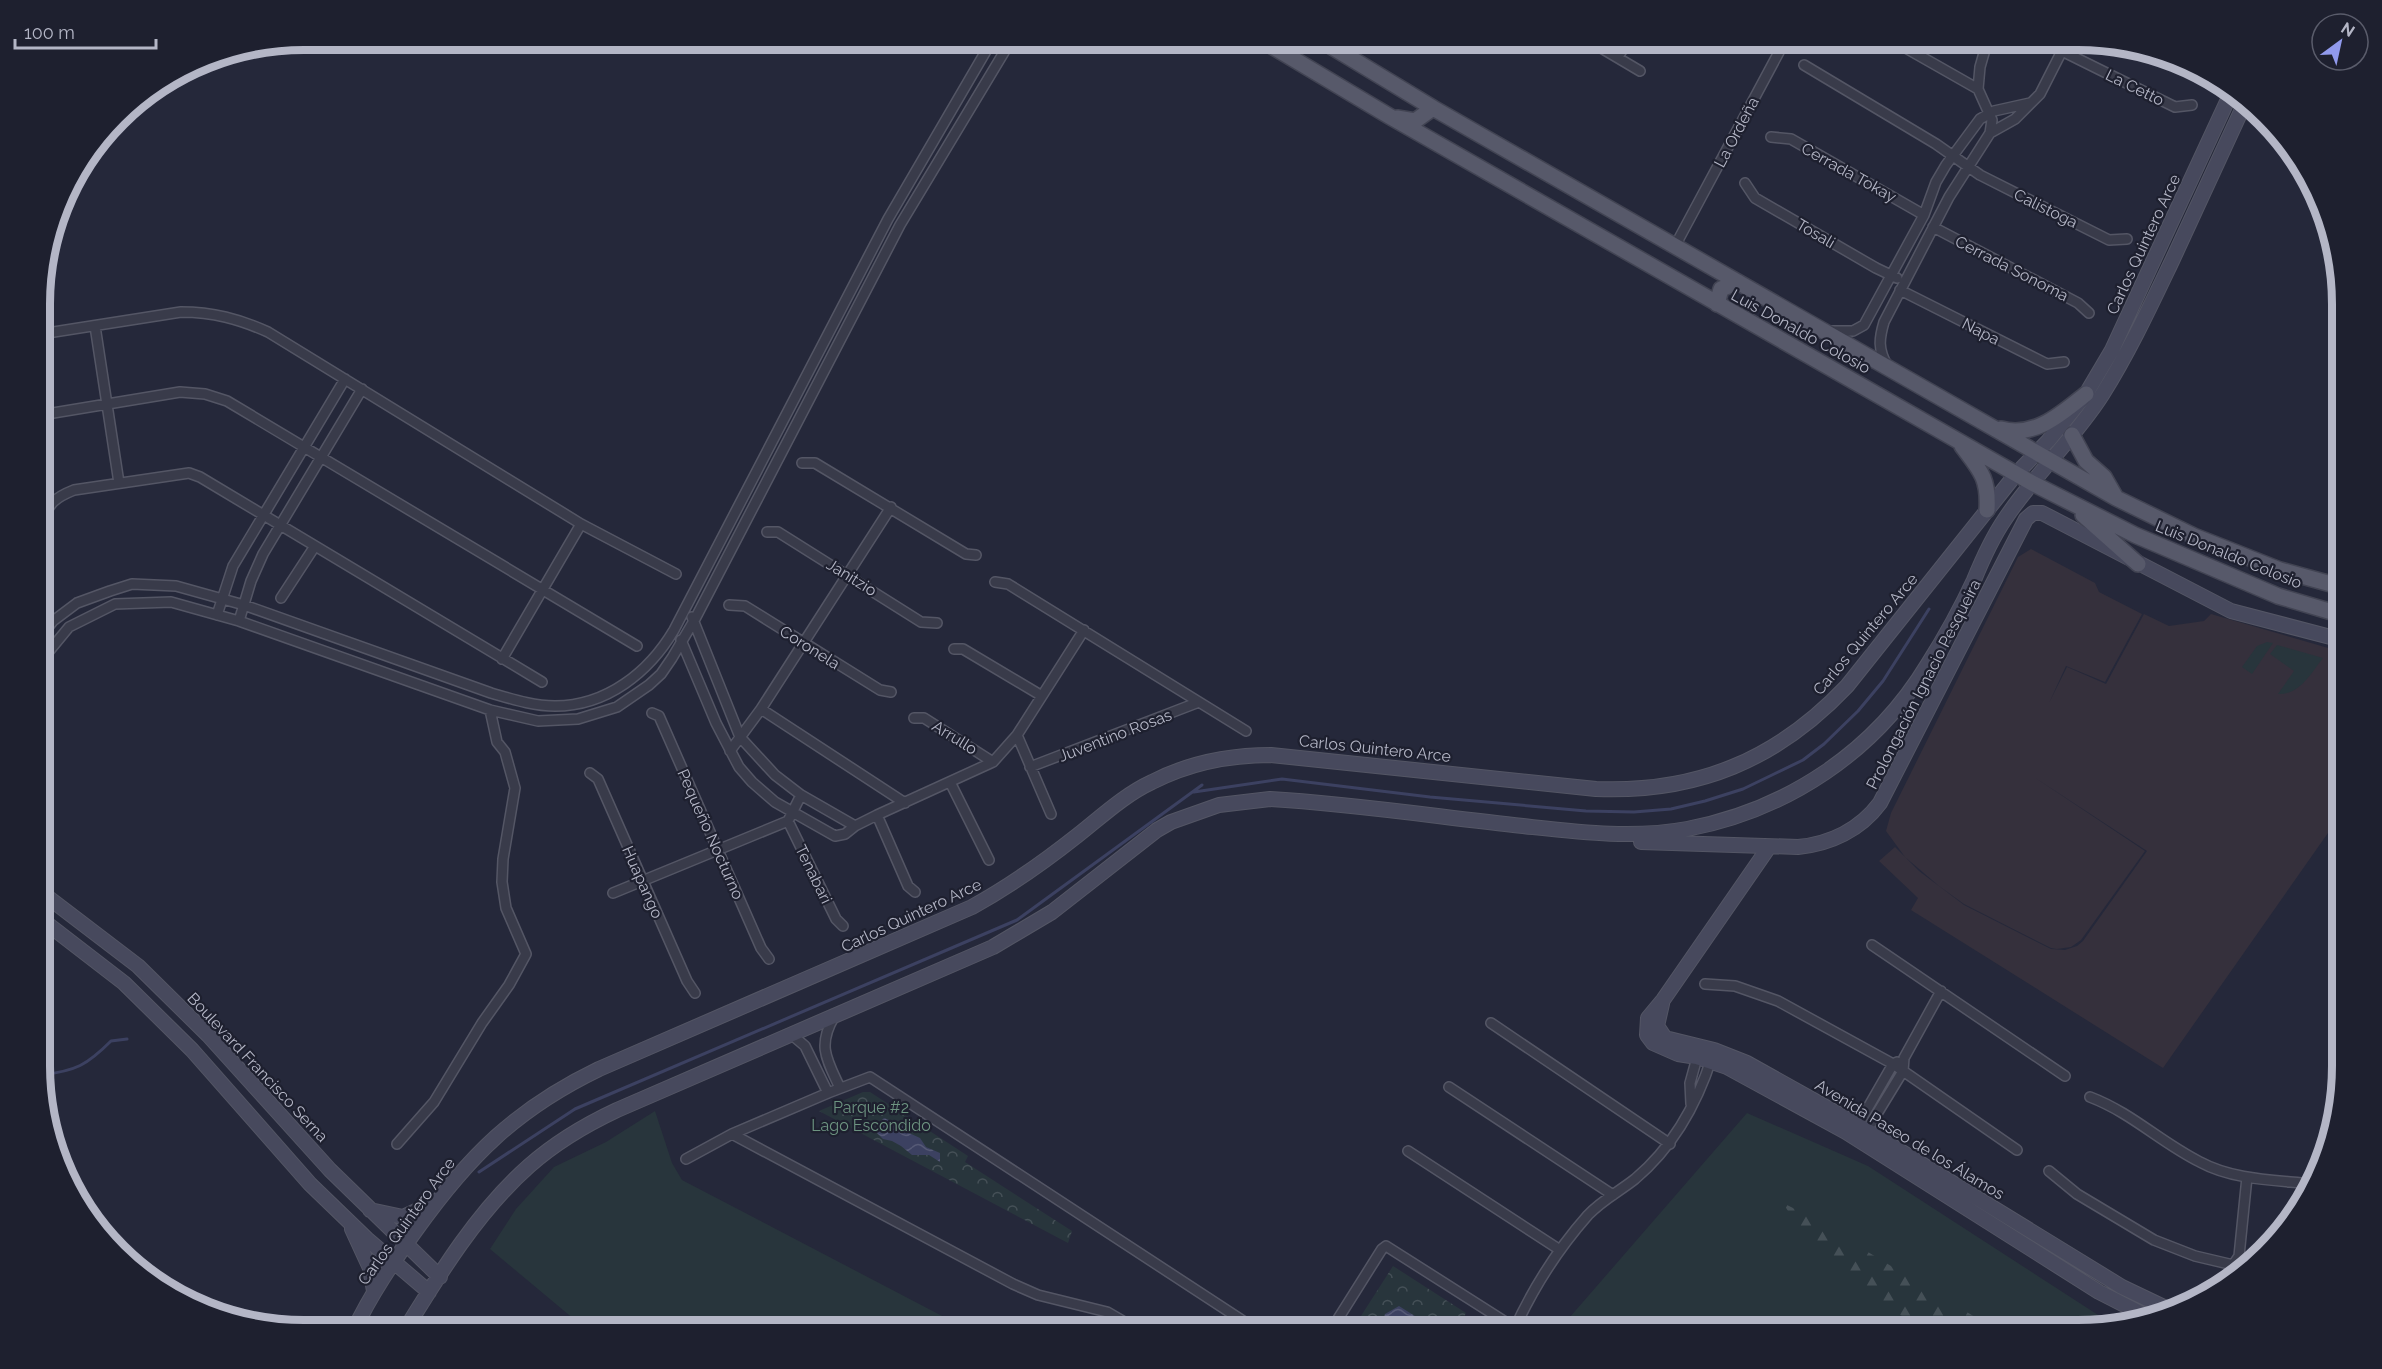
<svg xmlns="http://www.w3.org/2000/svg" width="2382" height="1369" font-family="Raleway,sans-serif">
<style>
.medical{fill:#35303c}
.green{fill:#28353c}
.forest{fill:url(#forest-firs)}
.park{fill:url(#park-crowns)}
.water{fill:url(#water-waves)}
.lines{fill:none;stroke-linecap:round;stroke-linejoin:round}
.stream{stroke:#3c4161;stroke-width:3}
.street-casing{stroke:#545665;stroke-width:12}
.secondary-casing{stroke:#545665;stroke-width:16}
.primary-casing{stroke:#424453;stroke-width:18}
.street{stroke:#393b4a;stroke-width:9}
.secondary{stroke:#47495d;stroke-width:14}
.primary{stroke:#57596a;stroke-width:15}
.labels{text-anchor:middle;stroke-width:4.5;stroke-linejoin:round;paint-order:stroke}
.street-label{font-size:16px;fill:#b4b6c6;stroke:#1e202f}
.park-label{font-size:16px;fill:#6d9481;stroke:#1e202f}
.rim{fill:none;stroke:#b4b6c6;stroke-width:8}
</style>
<defs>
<pattern id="forest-firs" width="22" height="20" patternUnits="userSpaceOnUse" patternTransform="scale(1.5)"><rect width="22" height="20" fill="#28353c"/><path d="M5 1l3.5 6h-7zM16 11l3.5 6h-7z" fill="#455057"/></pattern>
<pattern id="park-crowns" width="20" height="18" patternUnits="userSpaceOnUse" patternTransform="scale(1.5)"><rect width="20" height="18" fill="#28353c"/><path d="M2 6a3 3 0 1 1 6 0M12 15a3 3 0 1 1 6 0" fill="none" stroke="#455057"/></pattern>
<pattern id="water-waves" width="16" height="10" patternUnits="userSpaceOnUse" patternTransform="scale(1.5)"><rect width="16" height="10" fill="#3c4161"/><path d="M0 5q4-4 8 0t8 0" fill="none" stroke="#565a76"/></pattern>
</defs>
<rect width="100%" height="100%" fill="#25283a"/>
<path class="medical" d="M2031,549L2095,583L2099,592L2142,614L2105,682L2066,666L2049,703L2067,667L2106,684L2144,614L2169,626L2204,621L2211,614L2342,652V813L2163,1068L1911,910L1918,898L1879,861L1895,847L1919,871L1964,905L2051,949L2065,950L2077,946L2083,941L2147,851L2034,777L2145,851L2081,940L2071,947L2057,949L2051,948L1964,904L1939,886L1905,857L1886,831L1891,813L2018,557Z"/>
<path class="green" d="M2267,642L2273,643L2252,674L2242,667L2257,646Z
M2277,645L2323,658C2311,673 2300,695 2278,694L2294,671L2270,654Z
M655,1111L672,1163L682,1180L969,1330H587L490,1249L516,1209L554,1167L606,1142Z
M1747,1113L1868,1166L2112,1324L2095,1329L1562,1330L1563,1325Z"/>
<path class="forest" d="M1783,1203L1807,1215L1980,1320L2001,1329L1919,1330L1803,1235Z"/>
<path class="park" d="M863,1092H870L968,1156L965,1162L1072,1231L1068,1243L819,1111Z
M1393,1266L1466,1313L1457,1330H1352Z"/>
<path class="water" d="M884,1118L901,1125L909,1133L920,1138L926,1147L940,1153V1162L929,1155H912L901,1146L892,1141L883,1139L877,1133L880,1122Z
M1399,1306L1418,1318L1419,1330H1380L1385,1314Z"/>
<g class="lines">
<path class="stream" d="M1194,792L1282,779L1430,797L1586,811L1634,812L1671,809L1705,801L1743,789L1772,775L1803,760L1824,744L1858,711L1883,681L1929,609
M41,1075C76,1071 87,1065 111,1041L127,1039
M479,1172L575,1109L1017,920L1202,785"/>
<g class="street-casing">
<path id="street" d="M1586,39L1640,71
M1890,39L1978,89
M2062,51L2175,107L2192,105
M1618,57L1629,39
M1804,65L1936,144L1980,175L2109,240L2127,239
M1990,133L2015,119L2040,94L2068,39
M1771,137L1791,139L1924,215
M1745,183L1755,198L1876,268L1897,278
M1933,227L2078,303L2089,313
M1675,246L1786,39
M1900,290L2047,364L2064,362
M95,326L119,483
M1828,331H1853L1864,325L1924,215L1936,182L1946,165L1980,119L1994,111L2030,103
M41,334L181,312C213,312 239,319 268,332L581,524L676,574
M1887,365C1878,349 1879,339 1884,322L1949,197L1990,133L1992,120L1978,89L1980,67L1988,39
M41,415L180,392L205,394L227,401L637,646
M802,463H815L966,554L976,555
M41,522C50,503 54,498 74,490L189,473L200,477L542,682
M767,532H778L921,622L937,623
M995,582L1008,584L1246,731
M281,598L315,546
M729,605L745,606L880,690L891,692
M217,615L233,566L345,379
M692,617L740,737L775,775L801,795L855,826
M239,621L251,581L263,554L362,389
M41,636L53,621L77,603L110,591L132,584L176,586L244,605L491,693C512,699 533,706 555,706C607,706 649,672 674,630L888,219L993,39
M681,640L716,723L739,767L752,782L775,802L835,836L845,834L855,826L877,815L993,762L1017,735L1084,630
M954,649H963L1042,696
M502,659L581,524
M41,661L69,627L115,604L171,602L239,621L490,710L538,721L578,719L617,707L649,685L661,674L672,658L695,619L900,225L1012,39
M761,709L905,803
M652,713L659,716L761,948L769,959
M914,718H924L993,762
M1017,735L1051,814
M730,751L761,709L891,507
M1030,767L1199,702
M590,773L598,779L687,981L695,993
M950,782L989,860
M877,815L908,886L915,892
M788,821L836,919L843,926
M613,893L788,821L801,795
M1872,945L2065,1076
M1705,984L1735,986L1778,1001L1893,1064L2017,1150
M834,1017C817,1046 827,1060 840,1088
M1491,1023L1670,1144
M792,1035L805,1046L828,1093
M1449,1087L1613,1195
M2090,1097C2132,1113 2160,1142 2200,1162C2233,1180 2275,1180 2312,1184
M1691,1104L1690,1083L1698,1054
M1858,1125L1893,1064L1897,1062
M1867,1130L1903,1071L1904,1058L1941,991
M732,1134L1013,1284L1038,1295L1107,1312L1138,1330
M397,1144L434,1102L482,1023L509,985L526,954L506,908L502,882L503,859L515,788L505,752L497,742L490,710
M1408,1151L1560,1250
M686,1159L732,1134L828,1093L870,1077L1257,1330
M2049,1171L2077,1194L2154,1240L2195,1256L2246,1268
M2230,1279L2233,1265L2239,1256L2247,1177
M1331,1330L1382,1249L1386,1246L1515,1328
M1514,1330C1533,1288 1558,1249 1588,1215C1602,1200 1620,1191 1635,1179C1673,1147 1697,1104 1712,1057"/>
</g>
<g class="secondary-casing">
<path id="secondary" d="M1641,842L1798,847C1830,844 1860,830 1880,803L2026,519L2033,513H2042L2231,611L2342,640
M1769,847L1663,1000L1648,1018L1647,1035L1653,1043L1678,1054L1697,1057L1727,1067L1846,1132L2099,1292L2144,1315
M41,892L138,966L208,1035L330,1170L440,1277
M41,919L124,983L192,1050L310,1184L367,1239L429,1292
M1662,1004L1657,1026L1665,1038L1714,1050L1747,1063L1858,1125L2122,1287L2166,1308
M370,1210L403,1217L433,1203
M352,1229L370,1268L374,1291
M354,1330C371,1294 393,1262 416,1230C469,1156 516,1109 599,1069L972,907C1010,886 1044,862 1078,835C1101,817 1124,795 1152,782C1189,763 1229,755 1271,755L1596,789C1697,793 1777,760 1847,686L2016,474L2048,441L2086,394L2112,350L2231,93
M405,1330C440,1273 478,1211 529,1166C555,1143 585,1125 617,1110L993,947L1052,912L1157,830L1171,822L1219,805L1270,799C1355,804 1439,817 1523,826C1578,832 1632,839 1687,829C1787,810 1875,752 1928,664C1945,637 1961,608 1974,580C1983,558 1992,538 2005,519C2034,475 2074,439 2102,395C2129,352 2150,307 2172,261C2196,209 2220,157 2244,105"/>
</g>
<g class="primary-casing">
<path id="primary" d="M1260,39L1389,116L2032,483L2135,535L2278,596L2342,615
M1319,39L1433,108L2116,498L2194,536L2280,570L2342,587
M1397,118L1415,121L1433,108
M1717,304L1721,289L1738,282
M2001,429C2035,438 2061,414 2086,394
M2072,435L2086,461L2104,477L2116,498
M1962,446C1980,470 1989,478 1987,510
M2083,515L2138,564"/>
</g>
<use href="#street" class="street"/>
<use href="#secondary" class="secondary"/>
<use href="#primary" class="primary"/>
</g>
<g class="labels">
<g class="street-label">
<text transform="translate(2135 87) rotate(26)" y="6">La Cetto</text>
<text transform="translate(1736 132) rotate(-62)" y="6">La Ordeña</text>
<text transform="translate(1849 172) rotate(29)" y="6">Cerrada Tokay</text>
<text transform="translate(2046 208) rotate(26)" y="6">Calistoga</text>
<text transform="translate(1816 233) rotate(30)" y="6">Tosali</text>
<text transform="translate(2143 244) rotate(-65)" y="6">Carlos Quintero Arce</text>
<text transform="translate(2012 268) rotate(27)" y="6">Cerrada Sonoma</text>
<text transform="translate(1801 331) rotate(29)" y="6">Luis Donaldo Colosio</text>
<text transform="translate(1981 331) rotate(27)" y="6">Napa</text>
<text transform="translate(2229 554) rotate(22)" y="6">Luis Donaldo Colosio</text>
<text transform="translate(852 577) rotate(32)" y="6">Janitzio</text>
<text transform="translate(1865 634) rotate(-50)" y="6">Carlos Quintero Arce</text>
<text transform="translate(810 647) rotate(32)" y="6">Coronela</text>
<text transform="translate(1923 684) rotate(-63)" y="6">Prolongación Ignacio Pesqueira</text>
<text transform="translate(1115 735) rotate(-21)" y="6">Juventino Rosas</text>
<text transform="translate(955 737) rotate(32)" y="6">Arrullo</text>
<text transform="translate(1375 748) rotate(6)" y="6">Carlos Quintero Arce</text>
<text transform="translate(711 834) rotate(66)" y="6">Pequeño Nocturno</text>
<text transform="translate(814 874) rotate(64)" y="6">Tenabari</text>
<text transform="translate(643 882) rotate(66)" y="6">Huapango</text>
<text transform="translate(911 915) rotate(-25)" y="6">Carlos Quintero Arce</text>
<text transform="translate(258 1067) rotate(47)" y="6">Boulevard Francisco Serna</text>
<text transform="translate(1910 1139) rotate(31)" y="6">Avenida Paseo de los Álamos</text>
<text transform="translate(406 1221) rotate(-54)" y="6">Carlos Quintero Arce</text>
</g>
<g class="park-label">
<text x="871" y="1113">Parque #2<tspan x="871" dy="18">Lago Escondido</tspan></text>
</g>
</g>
<path d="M0 0H2382V1369H0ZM304 50H2078A254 254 0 0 1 2332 304V1066A254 254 0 0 1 2078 1320H304A254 254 0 0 1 50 1066V304A254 254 0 0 1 304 50Z" fill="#1e202f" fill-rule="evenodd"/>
<path class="rim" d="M304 50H2078A254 254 0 0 1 2332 304V1066A254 254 0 0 1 2078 1320H304A254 254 0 0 1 50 1066V304A254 254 0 0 1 304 50Z"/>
<g transform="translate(2340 42) rotate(33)"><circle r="28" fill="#1e202f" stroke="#5a5c6b" stroke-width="1.5"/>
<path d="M0-4.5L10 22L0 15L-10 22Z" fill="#919aed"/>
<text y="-9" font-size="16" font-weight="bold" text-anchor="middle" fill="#b4b6c6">N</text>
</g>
<path d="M15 39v9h141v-9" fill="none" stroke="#b4b6c6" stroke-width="3"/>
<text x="24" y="39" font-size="18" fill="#b4b6c6" stroke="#1e202f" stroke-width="4.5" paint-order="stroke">100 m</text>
</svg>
